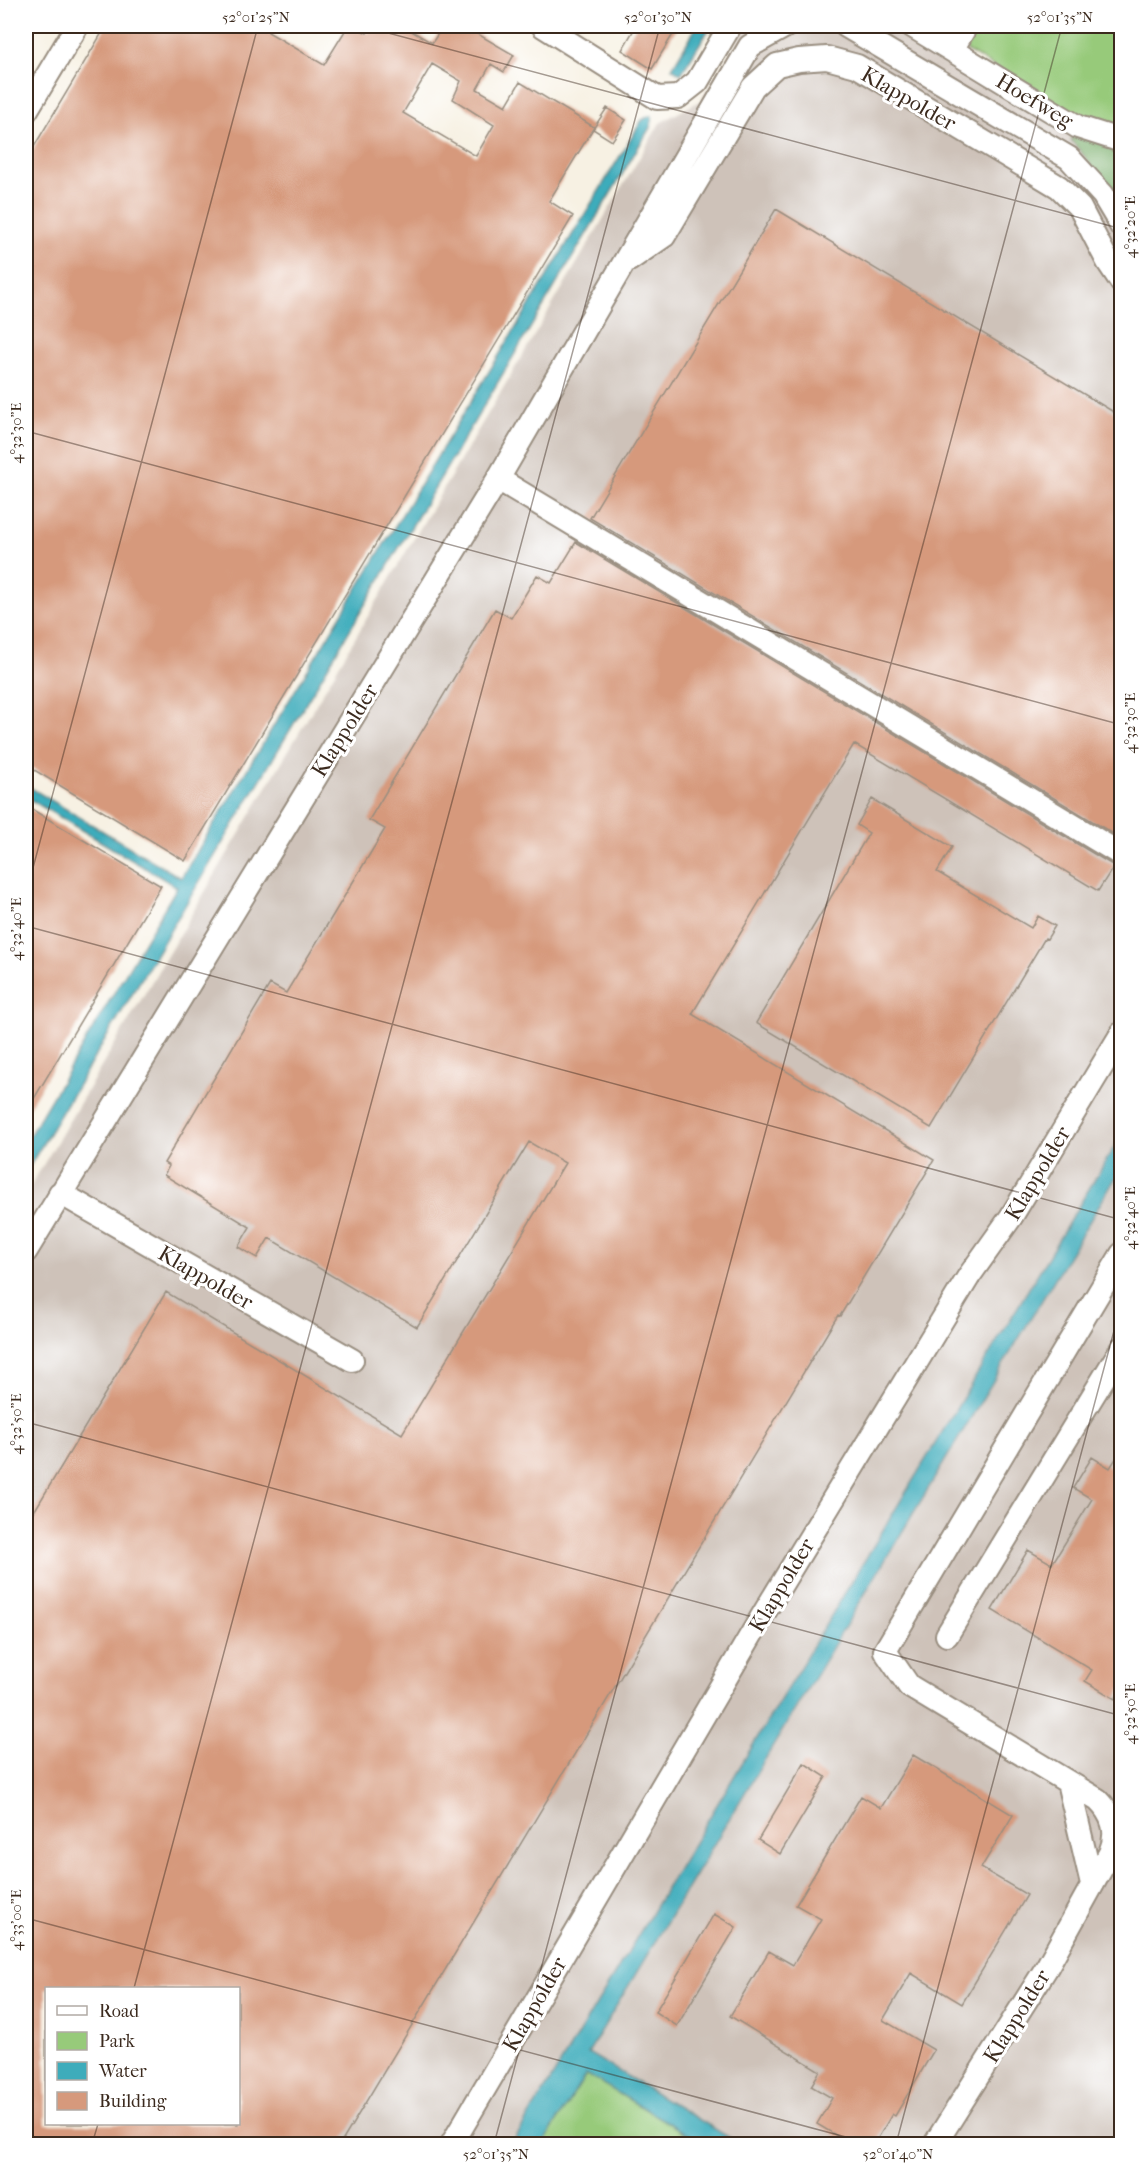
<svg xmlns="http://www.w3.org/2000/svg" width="1147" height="2170" font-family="'IM FELL French Canon',serif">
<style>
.industrial{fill:#cec2b9;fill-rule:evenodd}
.green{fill:#97ca7a;stroke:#697a4c;stroke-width:1.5}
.forest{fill:#79ae6a;stroke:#5a6c44;stroke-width:1.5}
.water{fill:#3eacbb;stroke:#3c6b6c;stroke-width:1.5}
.building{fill:#d6997c;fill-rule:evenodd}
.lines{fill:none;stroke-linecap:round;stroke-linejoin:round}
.minor-casing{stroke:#998e80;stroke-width:26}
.minor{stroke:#fff;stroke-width:22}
.ticks{fill:none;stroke:#3b2a1e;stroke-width:1.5;stroke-opacity:0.45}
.labels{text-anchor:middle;stroke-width:6;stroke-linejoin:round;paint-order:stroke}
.street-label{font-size:22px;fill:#3b2a1e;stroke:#fff}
.neatline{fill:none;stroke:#3b2a1e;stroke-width:2}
.ticks-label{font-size:15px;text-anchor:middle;fill:#3b2a1e}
</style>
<rect width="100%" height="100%" fill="#fff"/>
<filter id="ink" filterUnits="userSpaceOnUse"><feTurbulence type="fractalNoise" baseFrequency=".0167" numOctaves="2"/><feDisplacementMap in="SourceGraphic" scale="12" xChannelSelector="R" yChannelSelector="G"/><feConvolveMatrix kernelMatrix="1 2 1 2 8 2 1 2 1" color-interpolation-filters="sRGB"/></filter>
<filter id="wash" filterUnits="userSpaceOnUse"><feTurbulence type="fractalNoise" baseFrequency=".008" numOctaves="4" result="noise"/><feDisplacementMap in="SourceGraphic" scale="24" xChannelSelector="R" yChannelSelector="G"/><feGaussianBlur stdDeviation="1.35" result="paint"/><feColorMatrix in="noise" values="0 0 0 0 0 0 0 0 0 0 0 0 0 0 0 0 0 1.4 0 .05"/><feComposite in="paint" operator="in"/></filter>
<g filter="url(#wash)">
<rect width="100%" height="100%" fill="#f7f1e3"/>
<path class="industrial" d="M747,26H892L1067,132L1111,189L1121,212V2144H26V1194L660,123L701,100ZM46,1988H238V2124H46Z"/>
<path class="green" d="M978,26H1121V133L1089,123L964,49Z
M586,2074L704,2144H543Z"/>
<path class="forest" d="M1074,132L1121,148V214L1086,158L1071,140Z"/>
<path class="water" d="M697,26H711L681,74L672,68Z
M649,116H652L651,126L26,1172V1141L177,887L26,797V785L181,878L642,120Z
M1121,1136V1169L588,2053L740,2144H704L586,2074L543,2144H512Z"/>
<g id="blocks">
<path class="building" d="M106,26H272L268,32L324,65L348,26H354L367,33L371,26H403L432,43L443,26H464L514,55L504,72L491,64L477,89L506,106L520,82L594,127L549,201L573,216L185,861L26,765V160ZM432,64L461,81L453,99L494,125L476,156L403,113Z
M636,26H678L652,69L622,50Z
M607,108L626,120L612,141L593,129Z
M776,209L1122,417V839L590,518Z
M576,542L1114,866L1098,891L854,744L692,1014L934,1160L840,1316L838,1315L340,2145H26V1525L166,1292L402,1434L565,1163L529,1142L417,1327L269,1238L257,1258L238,1247L250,1227L164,1175L169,1166L164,1163L270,984L286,993L385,829L369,820L495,609L511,618L537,575L551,583ZM46,1989H238V2124H46Z
M872,799L952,847L937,872L1031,928L1038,916L1055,926L1047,939L1045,938L931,1128L756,1023L869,833L857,825Z
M26,806L161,886L26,1112Z
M1122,1449V1689L1115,1699L1085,1681L1092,1670L992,1610L1028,1550L1052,1564L1092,1499L1073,1488L1092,1457L1110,1468Z
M913,1755L1013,1815L981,1868L1027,1895L962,2004L911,1973L883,2020L934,2050L895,2116L892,2114L874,2145H852L817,2124L832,2098L811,2086L820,2071L730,2016L769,1951L793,1965L821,1919L796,1905L861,1796L881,1808Z
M804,1763L826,1777L780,1854L758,1840Z
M714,1914L736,1927L677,2026L655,2012Z"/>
</g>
</g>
<g filter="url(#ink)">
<use href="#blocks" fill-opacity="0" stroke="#998e80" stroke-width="1.5"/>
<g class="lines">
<g class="minor-casing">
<path id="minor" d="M543,26L657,98L678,97L697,82L730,26
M846,26L1069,158L1103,195L1122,227
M912,26L1078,127L1122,141
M952,50L966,26
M26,111L77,26
M629,260L664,236L753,87L777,65L799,60L827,58L857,66L1059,187L1080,208L1108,262L1122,283
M498,479L1122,855
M60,1193L352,1360
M26,1251L498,479L750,46L786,26
M947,1635L1122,1348
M1068,1782L1092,1884
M452,2144L764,1613L969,1276L1011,1217L1122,1033
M935,2144L1047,1967L1110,1853C1119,1832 1113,1815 1098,1800L909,1686L885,1651L1122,1254"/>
</g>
<use href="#minor" class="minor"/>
</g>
</g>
<path class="ticks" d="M362,26L1122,229M26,431L1122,725M26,894L258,26M26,926L1122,1220M26,1422L1122,1716M26,1918L872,2144M134,1988L660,26M92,2144L98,2124M494,2144L1062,26M896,2144L1122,1301"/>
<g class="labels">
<g class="street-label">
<text transform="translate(909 98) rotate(30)" y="8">Klappolder</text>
<text transform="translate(1035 100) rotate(31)" y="8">Hoefweg</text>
<text transform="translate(344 730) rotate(-58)" y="8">Klappolder</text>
<text transform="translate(1037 1173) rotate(-59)" y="8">Klappolder</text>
<text transform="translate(206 1277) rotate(30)" y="8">Klappolder</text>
<text transform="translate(781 1585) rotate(-59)" y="8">Klappolder</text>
<text transform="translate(534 2004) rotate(-60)" y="8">Klappolder</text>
<text transform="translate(1016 2016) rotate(-58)" y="8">Klappolder</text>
</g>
</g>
<rect width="1147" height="2170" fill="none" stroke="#fff" stroke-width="66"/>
<rect x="45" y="1987" width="195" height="138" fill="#ffffff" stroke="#b1aaa5" stroke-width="1.5"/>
<rect x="57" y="2006" width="30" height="9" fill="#ffffff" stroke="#b1aaa5" stroke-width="1.5"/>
<text x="99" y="2017" font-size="18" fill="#3b2a1e">Road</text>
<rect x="57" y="2032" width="30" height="18" fill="#97ca7a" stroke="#b1aaa5" stroke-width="1.5"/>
<text x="99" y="2047" font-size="18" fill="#3b2a1e">Park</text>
<rect x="57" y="2062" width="30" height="18" fill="#3eacbb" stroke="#b1aaa5" stroke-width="1.5"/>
<text x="99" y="2077" font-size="18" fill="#3b2a1e">Water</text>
<rect x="57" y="2092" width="30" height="18" fill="#d6997c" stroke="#b1aaa5" stroke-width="1.5"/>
<text x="99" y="2107" font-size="18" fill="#3b2a1e">Building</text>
<rect x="33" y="33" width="1081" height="2104" class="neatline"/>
<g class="ticks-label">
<text x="256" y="22">52°01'25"N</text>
<text x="658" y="22">52°01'30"N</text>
<text x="1060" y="22">52°01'35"N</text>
<text transform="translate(1130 227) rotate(-90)" y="5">4°32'20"E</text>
<text transform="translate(16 433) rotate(-90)" y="5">4°32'30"E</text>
<text transform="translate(1130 723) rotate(-90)" y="5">4°32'30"E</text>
<text transform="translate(16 929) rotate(-90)" y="5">4°32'40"E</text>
<text transform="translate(1130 1218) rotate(-90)" y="5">4°32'40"E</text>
<text transform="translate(16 1424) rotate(-90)" y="5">4°32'50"E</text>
<text transform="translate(1130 1714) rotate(-90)" y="5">4°32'50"E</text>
<text transform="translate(16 1920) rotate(-90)" y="5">4°33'00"E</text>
<text x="496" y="2159">52°01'35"N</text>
<text x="898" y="2159">52°01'40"N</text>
</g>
</svg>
